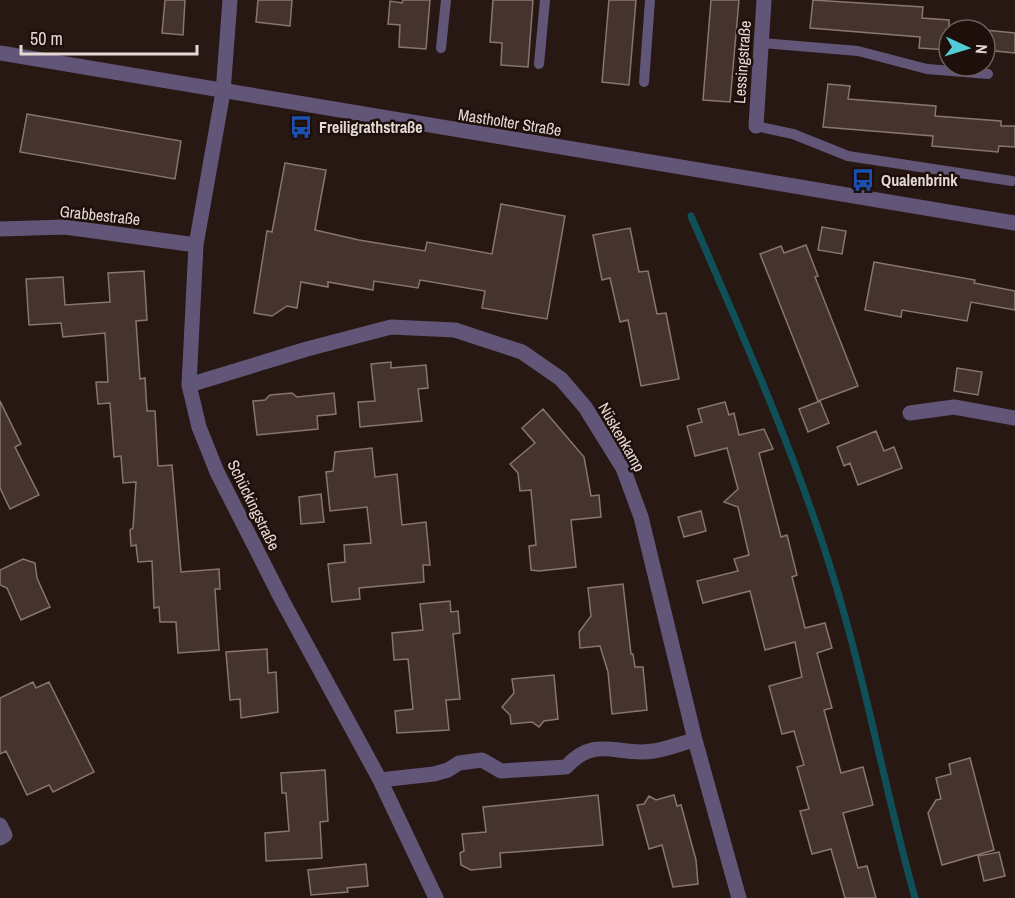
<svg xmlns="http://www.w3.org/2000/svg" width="1015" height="898" font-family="'Archivo Narrow',sans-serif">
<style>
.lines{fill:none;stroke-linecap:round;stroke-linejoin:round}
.stream{stroke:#0f5058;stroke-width:7}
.building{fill:#45342e;stroke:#89756e;stroke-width:1.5}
.service{stroke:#625678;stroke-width:10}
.minor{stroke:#625678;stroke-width:15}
.tertiary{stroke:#625678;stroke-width:15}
.labels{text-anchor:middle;stroke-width:5;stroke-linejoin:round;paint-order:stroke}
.street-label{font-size:16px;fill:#e3d8d4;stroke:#1e0f0a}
.poi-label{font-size:16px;font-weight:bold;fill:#e3d8d4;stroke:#1e0f0a;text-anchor:start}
</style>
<rect width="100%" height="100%" fill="#281813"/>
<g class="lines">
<path class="stream" d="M691,216C742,334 795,452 833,576C866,682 885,791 915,898"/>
</g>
<path class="building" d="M165,0H185L183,35L162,33Z
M258,0H292L290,26L256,22Z
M403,0H430L426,49L399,47L400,25L388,24L390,1L402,3Z
M493,0H533L528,67L501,65L502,43L490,42Z
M609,0H636L629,85L602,82Z
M711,0H739L730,102L703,100Z
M813,0L923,7L922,18L949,20V50L919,48L920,37L810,28Z
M985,30L1015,33V53L985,50Z
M828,84L850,86L848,99L936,106L935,116L1001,121V126H1015V147L999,146L998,152L932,146L933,136L823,127Z
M27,114L181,141L175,179L20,152Z
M285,163L326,170L315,230L359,240L425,251L427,242L492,254L501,204L565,216L547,319L482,308L485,291L420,280L418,288L374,281L373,290L328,282V287L301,282L297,308L287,306L272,316L254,313L267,231L272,232Z
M822,227L846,231L842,254L818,250Z
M630,228L639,272L648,271L657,314L666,313L679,379L641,386L628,320L620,322L610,278L602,280L593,235Z
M806,245L818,276L815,277L858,386L818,401L760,254L781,246L784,253Z
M874,262L975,280L974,283L1015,291V310L971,302L967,321L902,310L901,317L865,310Z
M144,271L147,320L136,321L140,379L145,378L147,411H155L158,466L172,465L181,572L219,569L220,589H215L219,650L178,653L176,622H160L159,607L154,608L152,561L138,562L136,545L131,546L130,530L133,528L136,482L123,483L121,456L114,457L110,403L98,404L96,382H108L105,333L63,337L61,323L29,325L26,279L63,277L65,305L110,302L108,273Z
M391,362V368L426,365L428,388L418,389L422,421L360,427L358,402L375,401L371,364Z
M957,368L982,372L978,395L954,391Z
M292,393L297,397L334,393L336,414L317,416L318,429L257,435L253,401L265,400L270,395Z
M0,401L21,444L15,447L39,495L10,509L0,488Z
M820,401L829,423L808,432L799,409Z
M725,402L729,415L734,413L739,435L764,429L773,449L759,453L781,537L787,535L797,575L792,577L805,628L825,623L832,648L817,653L832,708L824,710L841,773L863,767L873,805L843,813L858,868L867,866L876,898H845L831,849L812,854L800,811L809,809L797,767L804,765L794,731L782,734L769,686L802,677L795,642L765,650L750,591L703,603L697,581L738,571L734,559L749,555L738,507L724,502L738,489L727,448L695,456L687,426L702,422L698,409Z
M543,409L584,457L591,496L599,495L601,517L571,520L576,567L539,571L531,570L529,546L536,545L531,490L520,491L518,473L510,464L535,443L522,428Z
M876,431L884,451L894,447L902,468L858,485L850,463L844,466L837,447Z
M372,448L375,477L397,474L402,525L426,522L430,565H423L424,582L359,588L360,599L332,602L328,564L345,562L344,545L371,543L367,507L330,511L326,472L333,471L335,452Z
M321,494L324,522L301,524L299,497Z
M701,511L706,531L684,537L678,517Z
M23,559L35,563L37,578L50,607L21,620L7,588L0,585V570Z
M623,584L631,654H633L635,667H643L647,710L612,714L608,672L600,646L580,648L579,632L591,616L588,588Z
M450,601L451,612L458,611L460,633L453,634L460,699L446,700L449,730L397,733L395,711L413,709L408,659L394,660L392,633L423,630L420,604Z
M267,649L268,673L276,672L278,712L241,718L240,699L230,700L226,652Z
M554,675L558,719L544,721L539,727L532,722L511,724L510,715L502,707L514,693L512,679Z
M33,682L36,688L49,682L94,772L53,792L49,785L27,795L6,751L0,754V698Z
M970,758L994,850L942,865L928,813L936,800L941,799L936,778L951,774L949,764Z
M325,770L328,821L320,822L322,858L266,861L265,833L289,831L286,793H282L281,773Z
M598,795L603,845L500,853L501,867L471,870L461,865L460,853L464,851L462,834L486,832L483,807Z
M674,795L677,806L681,805L696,860L698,884L673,887L662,845L649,849L637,805L644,804L649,796L656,800Z
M999,852L1005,876L984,881L978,856Z
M366,864L368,886L347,888L348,892L311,895L308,870Z"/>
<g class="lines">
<path class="service" d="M761,43L858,51L927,69L988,74
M441,48L446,0
M539,64L545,0
M644,82L650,0
M756,126L793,134L848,156L1012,181"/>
<path class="minor" d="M230,0L223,92L196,245L189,385L199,427L217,472L282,600L380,780L436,898
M756,126L764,0
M0,229L65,227L196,245
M189,385L307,349L391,327L455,330L522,352L561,379L585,407L623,468L641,517L695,740L739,898
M910,413L954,407L1015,418
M380,780L434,774L448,770L459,763L482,760L501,771L566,767C596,734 618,757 654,751C667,749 682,743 695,740
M0,825L5,835L0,838"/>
<path class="tertiary" d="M0,53L1015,223"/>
</g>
<defs>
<g id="bus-bare" transform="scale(1.8)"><path d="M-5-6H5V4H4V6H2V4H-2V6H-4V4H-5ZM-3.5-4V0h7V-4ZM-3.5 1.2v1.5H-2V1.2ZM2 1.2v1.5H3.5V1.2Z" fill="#1a4fb4" stroke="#1e0f0a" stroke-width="2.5" paint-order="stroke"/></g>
</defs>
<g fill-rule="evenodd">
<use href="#bus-bare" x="301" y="127"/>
<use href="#bus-bare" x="863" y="180"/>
</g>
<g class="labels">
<g class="street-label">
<text transform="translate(742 62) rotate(-86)" y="6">Lessingstraße</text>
<text transform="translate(510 122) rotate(9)" y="6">Mastholter Straße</text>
<text transform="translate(100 215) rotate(6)" y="6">Grabbestraße</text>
<text transform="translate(622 437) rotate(60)" y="6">Nüskenkamp</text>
<text transform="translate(254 505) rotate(64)" y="6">Schückingstraße</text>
</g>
<g class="poi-label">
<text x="319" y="133">Freiligrathstraße</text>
<text x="881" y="186">Qualenbrink</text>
</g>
</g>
<g transform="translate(967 48) rotate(94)"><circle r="28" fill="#1e0f0a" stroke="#6d5f5b" stroke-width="1.5"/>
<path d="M0-4.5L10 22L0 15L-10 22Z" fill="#52ccd6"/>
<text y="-9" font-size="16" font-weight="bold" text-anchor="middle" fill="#e3d8d4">N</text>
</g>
<path d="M21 45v9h176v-9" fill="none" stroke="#e3d8d4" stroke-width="3"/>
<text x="30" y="45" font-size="18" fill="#e3d8d4" stroke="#1e0f0a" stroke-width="4.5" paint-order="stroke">50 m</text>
</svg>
